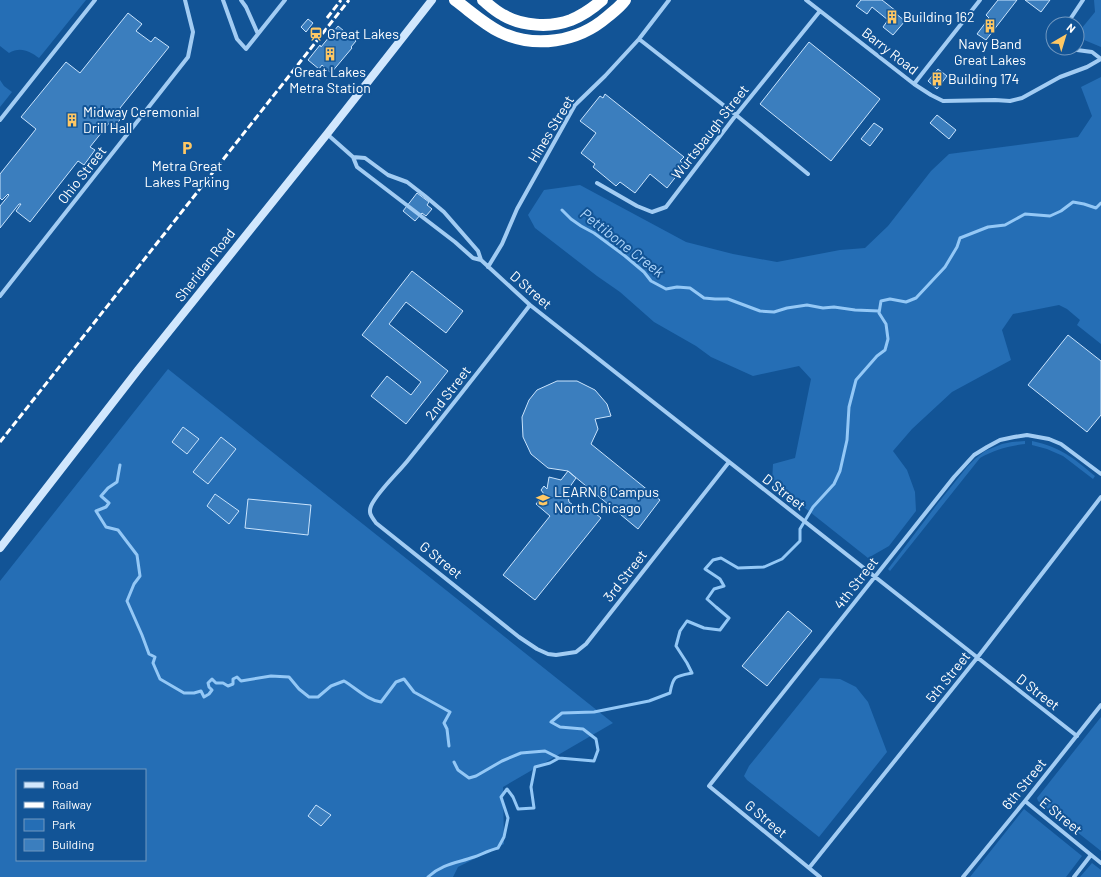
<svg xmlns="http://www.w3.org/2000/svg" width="1101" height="877" font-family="Barlow,sans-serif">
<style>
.green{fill:#256eb5;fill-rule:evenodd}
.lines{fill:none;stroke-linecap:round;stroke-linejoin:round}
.stream{stroke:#94c8f6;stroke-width:3}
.building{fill:#3b7ebe;stroke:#cae4fd}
.street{stroke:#a2ccf3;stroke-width:4}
.secondary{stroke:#d1e7fd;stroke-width:8}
.highway{stroke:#fff;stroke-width:12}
.rail{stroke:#fff;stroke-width:3;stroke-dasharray:7 3;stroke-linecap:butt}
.labels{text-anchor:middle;stroke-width:4;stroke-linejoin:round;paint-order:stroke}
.poi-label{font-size:14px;fill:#fff;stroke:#125496;text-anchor:start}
.street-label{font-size:14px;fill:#fff;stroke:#125496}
.water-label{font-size:15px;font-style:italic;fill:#aed5fa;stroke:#125496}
</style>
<rect width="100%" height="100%" fill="#125496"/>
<path class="green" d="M0,0H86L39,58C30,51 20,46 9,53L0,46Z
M1094,0H1101V47L1077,37V34L1095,12Z
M1101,77V344L1077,325L1080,320L1067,309L1059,305L1013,314L1002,330L1011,360L952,392L912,429L893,451L907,470L915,492L916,511L889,546L868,558L772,482L773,464L795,458L811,379L799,366L753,376L711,357L696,346L654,322L620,292L597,276L535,228L528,215L544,190L580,185L686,242L733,254L777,262L840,250L865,248L888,226L931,171L949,154L1078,137L1092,116L1081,87Z
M0,80L4,86L12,92L0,107Z
M168,369L613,723L503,787L504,844L458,867L453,877H0V581ZM17,770H145V860H17Z
M1025,441V444C1008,446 994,450 980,458L890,571L888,569L938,503L967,467L975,459L985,451L1002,444L1012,442Z
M1032,441C1061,447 1073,458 1095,476L1093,479L1063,456L1047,449L1032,445Z
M820,678L840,679L856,687L868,702L887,752L819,837L747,780L744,776L749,766Z
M1101,717V851L1038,801L1037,798Z
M1024,809L1082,856L1066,877H970Z
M1092,863L1101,870V877H1080Z"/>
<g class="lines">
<path class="stream" d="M562,210L571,219L581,226L594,233L625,256L644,272L651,281L666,289L677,287L690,288L704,298L715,299H728L760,311L774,312L787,308L807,305L823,308L834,307L855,310L879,311
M120,465L117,482L108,488L101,496L109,503L106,507L96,511L106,527L118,530L137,555L140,576L134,584L127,601L142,635L149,654L155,657L153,663L160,679L184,693H194L201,691L204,697L209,694L212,690L209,687L208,683L212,679L216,683H223L228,686L233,684V679L237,677L241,681L271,676L289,677L299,689L309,697H318L331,686L344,681C356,688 367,700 381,702L396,682L404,679L414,692L450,712L444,723L447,729L449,746
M454,762L458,770L469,778L476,776L502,761L521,753L545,751L559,758L594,761L598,750L596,739L583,729L560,727L551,722L562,713L594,712L649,701L670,693C673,676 675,676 692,673L687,663L676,646L680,631L687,621L704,628L720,630L729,618L716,607L707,599L714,589L724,586L720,579L705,569L713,560L721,558L738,568L764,567L782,559L800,541V529L813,507L834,484L840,471L847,440L849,407L856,380L877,356L885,350L888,339L886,324L879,313L881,301L890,299L906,302L916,298L945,267L957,247L960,238L988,227L1005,225L1025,214L1050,216L1061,211L1073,202L1084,204L1096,208L1101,203
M428,877C442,864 457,863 474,857C482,854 490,850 498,848L504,837L508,818L501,797L507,789L513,797L518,809L534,808L531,787L535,767L550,763L559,758"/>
</g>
<path class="building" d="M861,0H882L896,11L895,13L905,21L893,35L883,27L888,20L872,7L867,14L856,6Z
M998,0H1017L986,40L977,34L989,18L986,15Z
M1025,0H1050L1041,12Z
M128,13L142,24L136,31L151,42L155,37L169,47L120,108L126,112L115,126L110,122L90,147L95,150L84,165L78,161L30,222L16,211L21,204H19L0,228V206L9,195L8,194L2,200L0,198V174L36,129L21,117L66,62L80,73Z
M308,19L313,23L306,32L301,27Z
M338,26L356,41L351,47L352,48L331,73L322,65L319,69L308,60L320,45L321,47Z
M809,42L880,99L831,161L760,104Z
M938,69L947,76L937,89L928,81Z
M605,94L684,157L680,161L685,165L667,188L650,174L635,193L620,182L616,186L593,167L595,164L581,153L596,133L580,121L600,96L603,98Z
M937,115L956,130L949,139L930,123Z
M874,123L883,129L870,146L861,139Z
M417,193L429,202L427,205L432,209L426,216L422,213L415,221L403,211Z
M412,271L463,311L446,333L406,302L389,324L448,371L406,424L371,396L387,376L411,395L421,382L362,335Z
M1068,335L1101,361V415L1087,432L1028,385Z
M557,381H577L595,390L607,404L611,416L595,419L598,429L591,444L660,500L638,529L568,471L548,468L531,454L523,437L522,417L529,400L537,390Z
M183,427L199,439L187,454L172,442Z
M221,437L236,449L208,484L193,472Z
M568,471L576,478L567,491L569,502L580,510L584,504L601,518L535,600L503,575L550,516L536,504L544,494L541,490L544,486L547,489L549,477L561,480Z
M215,494L239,511L229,524L207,506Z
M248,499L311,505L308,535L245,528Z
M788,611L812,631L767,686L742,666Z
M316,805L331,815L321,826L308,816Z"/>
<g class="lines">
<path class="street" d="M223,0L237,39L246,49L285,0
M241,0L246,7L258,34
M806,0L914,84L931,95L943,101L995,100L1010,101L1022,98L1060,77L1087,67L1101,59
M1067,24L1083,0
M639,39L736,115L808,174
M1074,48L1077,50L1092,52L1101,59
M914,84L980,0
M0,120L95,0
M327,134L353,157L357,167L455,242L473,258L481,260
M353,157L365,158L388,175L407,182L425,196L444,212L478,251L481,260L530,305L1077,736
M597,183L637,206L652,212L666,207L736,115L820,11
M488,267L502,244L517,209L575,105L605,76L639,39L669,0
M0,296L188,57L193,32L185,0
M530,305C490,357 450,408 409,459C399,472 377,492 371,506C368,514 372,517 376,523L519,637L537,649L548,654L556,655L576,652L586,644L729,462
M1025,801L1101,863
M809,868L977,658L1101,497
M820,877L709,786L954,477L974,455L987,447L1000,440L1014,437L1027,435L1049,439L1061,444L1101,474
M963,877L1025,801L1101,705
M1074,877L1091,855"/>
<path class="secondary" d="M0,548L138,370L327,134L432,0"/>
<path class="highway" d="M455,0C470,11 484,24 500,32C535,49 578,42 607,17C613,12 620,7 625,0
M483,0C489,5 495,11 503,15C522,26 550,28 571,20C583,15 593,8 602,0"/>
<path class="rail" d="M327,18L341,0
M0,442L349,0"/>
</g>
<defs>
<g id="building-bare" transform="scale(1.08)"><path d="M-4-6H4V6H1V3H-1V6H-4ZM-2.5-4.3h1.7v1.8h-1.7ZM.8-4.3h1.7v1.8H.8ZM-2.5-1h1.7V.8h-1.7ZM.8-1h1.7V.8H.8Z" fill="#ffc864" stroke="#125496" stroke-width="2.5" paint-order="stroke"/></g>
<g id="station-bare" transform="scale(1.08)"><path d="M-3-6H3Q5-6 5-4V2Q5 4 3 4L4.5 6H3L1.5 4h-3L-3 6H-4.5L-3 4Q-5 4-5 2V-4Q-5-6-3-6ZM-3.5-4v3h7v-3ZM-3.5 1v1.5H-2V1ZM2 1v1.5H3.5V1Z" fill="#ffc864" stroke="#125496" stroke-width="2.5" paint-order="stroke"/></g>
<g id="parking-bare" transform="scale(1.08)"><path d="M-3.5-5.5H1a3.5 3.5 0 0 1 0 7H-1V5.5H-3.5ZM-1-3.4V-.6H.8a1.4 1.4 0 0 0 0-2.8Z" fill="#ffc864" stroke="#125496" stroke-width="2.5" paint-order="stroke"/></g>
<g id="school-bare" transform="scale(1.08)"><path d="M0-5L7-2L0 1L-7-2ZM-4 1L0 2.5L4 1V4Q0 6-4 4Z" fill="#ffc864" stroke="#125496" stroke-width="2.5" paint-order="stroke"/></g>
</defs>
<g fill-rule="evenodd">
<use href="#building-bare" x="892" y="17"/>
<use href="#building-bare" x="990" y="26"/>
<use href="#station-bare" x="316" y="34"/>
<use href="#building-bare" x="330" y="54"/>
<use href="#building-bare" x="937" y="79"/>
<use href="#building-bare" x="72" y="120"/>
<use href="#parking-bare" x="187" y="148"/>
<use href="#school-bare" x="543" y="500"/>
</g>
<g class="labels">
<g class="poi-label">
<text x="903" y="22">Building 162</text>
<text x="327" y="39">Great Lakes</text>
<text x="990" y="49" text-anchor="middle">Navy Band<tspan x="990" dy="16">Great Lakes</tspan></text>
<text x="330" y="77" text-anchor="middle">Great Lakes<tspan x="330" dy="16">Metra Station</tspan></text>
<text x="948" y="84">Building 174</text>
<text x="83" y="117">Midway Ceremonial<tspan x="83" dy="16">Drill Hall</tspan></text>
<text x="187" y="171" text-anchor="middle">Metra Great<tspan x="187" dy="16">Lakes Parking</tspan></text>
<text x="554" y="497">LEARN 6 Campus<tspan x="554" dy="16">North Chicago</tspan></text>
</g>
<g class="street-label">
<text transform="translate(890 51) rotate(38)" y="5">Barry Road</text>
<text transform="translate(551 129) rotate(-59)" y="5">Hines Street</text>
<text transform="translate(710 132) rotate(-52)" y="5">Wurtsbaugh Street</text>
<text transform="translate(82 175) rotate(-52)" y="5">Ohio Street</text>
<text transform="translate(205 265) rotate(-52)" y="5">Sheridan Road</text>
<text transform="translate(531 290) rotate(41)" y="5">D Street</text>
<text transform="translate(448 393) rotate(-52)" y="5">2nd Street</text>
<text transform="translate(784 492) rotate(38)" y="5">D Street</text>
<text transform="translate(441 560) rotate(39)" y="5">G Street</text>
<text transform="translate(625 576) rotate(-52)" y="5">3rd Street</text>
<text transform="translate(856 583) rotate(-52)" y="5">4th Street</text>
<text transform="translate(948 677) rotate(-51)" y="5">5th Street</text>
<text transform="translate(1038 692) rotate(38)" y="5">D Street</text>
<text transform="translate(1024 784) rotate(-51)" y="5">6th Street</text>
<text transform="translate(1061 816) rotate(39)" y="5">E Street</text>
<text transform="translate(766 819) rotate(40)" y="5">G Street</text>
</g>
<g class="water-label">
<text transform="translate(622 243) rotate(38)" y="5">Pettibone Creek</text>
</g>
</g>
<rect x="16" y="769" width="130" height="92" fill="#125496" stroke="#7198c0"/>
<rect x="24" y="782" width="20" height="6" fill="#d1e7fd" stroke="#7198c0"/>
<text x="52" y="789" font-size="12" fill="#ffffff">Road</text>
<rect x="24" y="802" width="20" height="6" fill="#ffffff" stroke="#7198c0"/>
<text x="52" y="809" font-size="12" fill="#ffffff">Railway</text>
<rect x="24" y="819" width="20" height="12" fill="#256eb5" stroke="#7198c0"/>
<text x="52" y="829" font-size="12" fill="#ffffff">Park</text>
<rect x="24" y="839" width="20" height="12" fill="#3b7ebe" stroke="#7198c0"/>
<text x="52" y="849" font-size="12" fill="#ffffff">Building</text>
<g transform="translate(1065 36) rotate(38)"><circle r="19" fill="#125496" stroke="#7198c0"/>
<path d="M0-3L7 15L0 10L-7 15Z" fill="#ffc864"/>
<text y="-6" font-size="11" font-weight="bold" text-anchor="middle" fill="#ffffff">N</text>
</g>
</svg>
